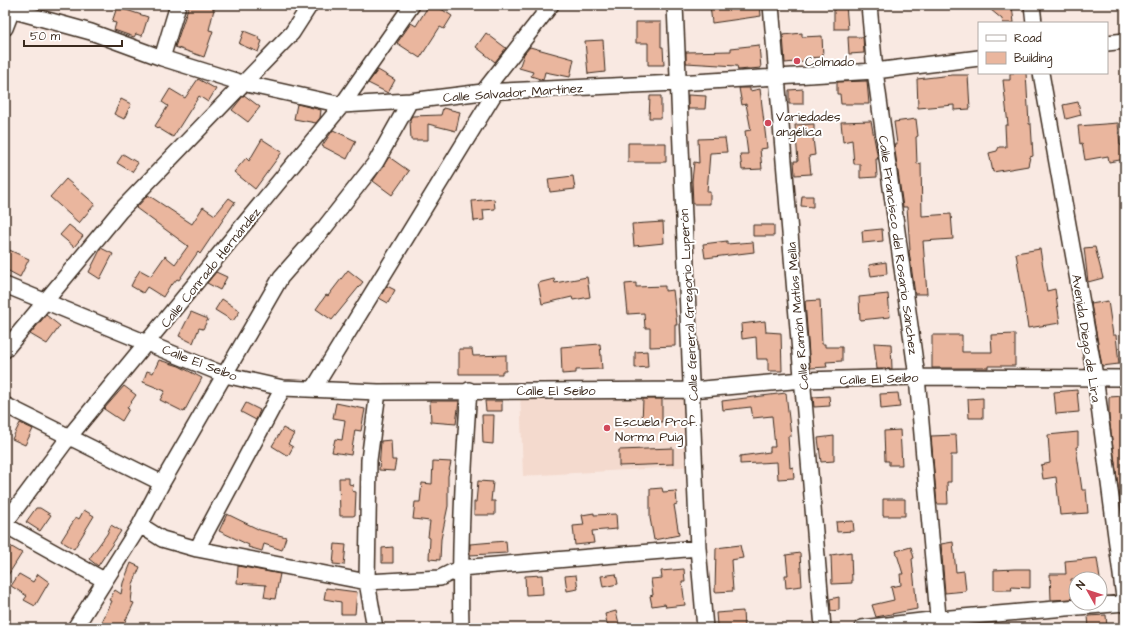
<svg xmlns="http://www.w3.org/2000/svg" width="1130" height="633" font-family="'Architects Daughter',sans-serif">
<style>
.built{fill:#f4dace}
.building{fill:#eab69e;stroke:#3b2a1e}
.lines{fill:none;stroke-linecap:round;stroke-linejoin:round}
.street-casing{stroke:#3b2a1e;stroke-width:18}
.street{stroke:#fff;stroke-width:15}
.poi-dot{fill:#d1495b;stroke:#fff;stroke-width:1.5}
.labels{text-anchor:middle;stroke-width:4;stroke-linejoin:round;paint-order:stroke}
.poi-label{font-size:13px;fill:#3b2a1e;stroke:#fff;text-anchor:start}
.street-label{font-size:13px;fill:#3b2a1e;stroke:#fff}
</style>
<rect width="100%" height="100%" fill="#f9e9e2"/>
<filter id="ink" filterUnits="userSpaceOnUse"><feTurbulence type="fractalNoise" baseFrequency=".025" numOctaves="2"/><feDisplacementMap in="SourceGraphic" scale="8" xChannelSelector="R" yChannelSelector="G"/><feConvolveMatrix kernelMatrix="1 2 1 2 8 2 1 2 1" color-interpolation-filters="sRGB"/></filter>
<g filter="url(#ink)">
<path class="built" d="M520,390H692L695,466L523,476Z"/>
<path class="building" d="M189,5H215L209,30L213,31L204,57L175,47Z
M429,5H435L452,16L444,29L440,27L420,58L397,43L411,23L416,26Z
M710,5H760L761,16L712,23Z
M834,5H846L848,29H834Z
M985,5H1012L1014,23H1003L1002,19Z
M117,7L148,17L142,36L136,34L134,37L114,30L116,23L112,22Z
M636,22H661V47H663L664,65H648V43H636Z
M244,31L259,37L258,39L262,41L258,52L239,44Z
M486,33L506,48L495,62L476,47Z
M802,33V37L822,36L823,57L805,58V61L785,63L783,35Z
M848,37H863L864,53L849,54Z
M603,40L605,72L588,74L585,41Z
M759,45L761,68L738,70L737,66L686,63V52L731,51V48Z
M530,47L574,59L570,77L545,72L543,80L531,76L533,72L519,68L524,54Z
M378,70L395,80L388,93L368,83Z
M1010,73H1026L1029,124H1031L1033,156L1030,157L1028,166L993,172L989,153L997,151L999,147H1006L1005,125H1008L1003,80H1010Z
M952,75H968L970,109L954,110V105L918,108L917,79Z
M198,79L216,89L208,102L199,96L173,137L155,126L168,106L162,102L170,89L185,98Z
M867,81L869,104H841L840,94H837V82Z
M739,88H750V91L760,89L767,148L760,149L762,169L742,170L740,154H748L745,131L751,130L746,104L742,105Z
M803,89V104H789V90Z
M244,95L260,107L248,122L232,110Z
M688,95L706,96L705,109H688Z
M650,96H661V118H649Z
M121,99L131,104L124,119L114,114Z
M1078,102L1081,115L1066,119L1063,105Z
M297,104L321,110L320,118L316,123L294,119Z
M443,108L460,112L456,131L428,124V140H411L410,119L412,116L441,115Z
M916,119L918,136L916,137L917,164L921,163L922,216L951,214L953,239L923,241L927,294H915L909,251L910,250L907,207H903L894,144H897L894,122Z
M871,121L878,159H876L877,177L860,178V164H854L852,140L843,142L841,122Z
M1118,123L1120,145L1125,146V159L1109,162L1108,156L1085,160L1082,143L1080,144L1078,126Z
M814,124V138H813L815,155L809,156L811,174L795,175L794,161H798L795,125Z
M333,130L356,141L347,159L322,146Z
M725,138L727,152L710,153L707,192H710V204H693L692,181L694,162L699,163L698,139Z
M262,139L282,152L255,189L234,172L246,158L249,161Z
M628,143H666V162H628Z
M123,154L138,163L132,172L117,163Z
M389,157L409,171L392,195L373,181Z
M573,176L575,189L550,192L548,179Z
M66,179L95,204L79,223L50,197Z
M148,195L192,224L203,207L215,215L229,198L235,202L200,254L198,252L179,280L177,279L172,285L171,284L163,297L147,287L143,293L131,286L135,278L140,270L151,276L165,256L175,264L188,246L136,208Z
M802,196H813V207L801,206Z
M494,199L495,209L483,210L484,220L474,221L472,201Z
M663,222L664,243L634,246L632,224Z
M69,225L83,236L74,247L60,235Z
M753,225H774V236H753Z
M882,229L883,241L863,243L862,231Z
M727,241V244L753,242L754,252L705,258L703,244Z
M1095,247L1103,278L1088,282L1084,248Z
M5,248L29,259L20,277L5,269Z
M101,248L113,254L100,279L89,272Z
M1040,249L1047,291L1055,289L1060,323L1028,328L1016,253Z
M886,262L887,274L871,276L869,265Z
M348,270L363,282L332,320L316,309L326,295L328,296Z
M216,272L227,277L220,290L207,283Z
M587,277L590,297L573,300L572,297L542,304L538,283L554,279L555,283Z
M636,283V287L665,286V291L673,290L677,325H675V346L650,347V328H645L644,313L628,314L625,284Z
M387,286L395,290L388,303L379,298Z
M888,294L890,317L860,320L859,297Z
M222,299L240,311L233,321L215,310Z
M820,300L822,344H825V347H842V361L826,362L827,367L810,368L805,301Z
M1108,301L1113,335H1116L1119,364L1102,366L1091,304Z
M191,312L208,319L203,329L199,328L193,343L179,336Z
M46,315L60,326L47,344L30,334Z
M765,321L766,332L781,333L782,371H768V359H757L756,337L742,339L741,324Z
M1015,334V366H988V368H932V335H962V352H992L991,335Z
M874,343L891,344L892,369H877Z
M600,344L602,369L576,370V373L562,374L561,347Z
M459,349H472L473,356L506,355V371H502V374H459Z
M647,351L648,367L635,368V352Z
M159,360L179,366L202,378L184,412L160,400L165,391L143,382L147,371L153,373Z
M124,386L136,395L127,408L129,409L122,421L104,409Z
M1077,390L1079,412L1056,414L1054,392Z
M786,393L791,436H788L790,468L793,467L794,478L778,479L777,462L740,464V456L770,452V447H775L772,416L753,418L751,407L723,410L722,401Z
M898,393L900,407L881,409L880,394Z
M829,396L830,406L814,407L813,397Z
M1125,396V501H1120L1109,417V397Z
M983,398V418H969L968,399Z
M643,399H662V422H642Z
M430,401H459L456,424L431,422Z
M485,401H502V411H486Z
M246,403L260,410L256,420L241,412Z
M336,403L365,409L361,431L355,430L351,455L332,452L335,439L342,440L345,420L333,418Z
M482,415H494L493,444L483,443Z
M20,423L33,429L25,445L12,439Z
M283,428L294,434L288,444L293,447L288,456L272,446Z
M900,430L902,465H889V461H885L884,431Z
M1078,432V447H1076L1082,490H1086L1088,513L1060,515L1056,477L1043,479L1041,465L1050,463L1048,435Z
M956,435L957,455H951V482H947L948,504H937L931,436Z
M834,436V461L821,462L818,438Z
M391,440L392,460H396L394,471L379,470L381,441Z
M673,448V464L619,466V450Z
M433,461L451,462L448,476V506L441,539L440,560L429,559L430,538L428,537L430,521L413,519L415,502H420L422,483L432,484Z
M339,478H349V484L353,485L352,491L356,492L355,515L353,516H340Z
M478,481L493,482L491,501H495V515H474V502H476Z
M662,488L663,492L676,491L677,504L674,505L679,535L654,540L650,518V489Z
M883,499H905V516H883Z
M36,508H40L51,515L40,531L26,522Z
M84,510L94,516L74,549L61,541L76,517L79,519Z
M594,513V515L616,514L617,529L592,531L594,543L575,545L573,526L584,525L582,515Z
M227,514L260,530L286,537L282,550L264,544L262,551L248,547L249,545L219,531Z
M853,521L854,531L837,532L836,522Z
M111,525L121,531L98,566L89,559L107,534Z
M506,541L507,553L470,555V544Z
M953,542L956,572L964,571L966,591L945,593L941,544Z
M5,543L22,553L5,580Z
M335,544L346,545L344,565L333,564Z
M740,545L743,558L731,560L733,591L715,592L716,548Z
M393,547V563H382V548Z
M911,547L914,558L912,559L917,609L876,617L872,605L894,600L891,587L901,585L900,574H903L896,551Z
M851,552L852,583L832,584L831,555Z
M800,553L802,586L786,588L785,575H788L786,555Z
M1097,558L1100,579H1071L1072,599L1051,600L1050,574H1066L1065,561Z
M131,563L140,567L133,584L131,602L134,603L122,628H99L112,601L109,600L115,590L121,594L123,583Z
M238,566L280,574L275,599L264,597L266,585L237,583Z
M684,569L685,582H682L685,605L666,607L665,604L652,606L650,596L653,595L651,579L662,578L661,571Z
M1015,569H1030V588L1011,587L1012,590H994V570Z
M19,574L33,582L38,574L49,582L35,606L24,600L27,596L11,586Z
M616,574L618,584L603,587L601,576Z
M542,575L543,594L526,595L525,576Z
M576,575L578,589L567,591L565,576Z
M326,588L357,592L355,614H341V602L324,599Z
M839,597V610L831,611L830,599Z
M616,611L620,628H608L605,614Z
M743,611L744,628H721L717,625L716,613Z
M1106,615L1107,628H1089L1088,616Z"/>
<g class="lines">
<g class="street-casing">
<path id="street" d="M675,5L698,548L705,628
M771,5L823,628
M869,5L875,71L917,377L939,628
M1032,5L1034,23
M11,10L91,32L162,58L242,83L342,105L410,101L483,92L677,83L875,71L979,58
M5,28L14,5
M1107,43L1125,41
M162,58L178,5
M1041,73L1095,376L1125,605
M483,92L551,5
M5,285L225,375L283,388L378,392L692,390L803,380L917,377L1125,378
M5,350L120,211L292,33L310,5
M314,388L496,91
M5,405L162,483
M5,523L69,437L342,105L412,5
M5,525L104,580
M140,525L162,539L197,549L367,582L369,460L378,392
M197,549L283,388
M75,628L140,525L162,483L281,277L325,227L376,162L410,101
M375,628L367,582L440,578L460,568L698,548
M461,628C459,548 463,470 469,390
M862,628L939,619L1125,603"/>
</g>
<use href="#street" class="street"/>
</g>
</g>
<g class="poi-dot">
<circle cx="797" cy="61" r="4"/>
<circle cx="768" cy="123" r="4"/>
<circle cx="607" cy="428" r="4"/>
</g>
<g class="labels">
<g class="poi-label">
<text x="805" y="66">Colmado</text>
<text x="776" y="121">Variedades<tspan x="776" dy="15">angélica</tspan></text>
<text x="615" y="426">Escuela Prof.<tspan x="615" dy="15">Norma Puig</tspan></text>
</g>
<g class="street-label">
<text transform="translate(513 92) rotate(-4)" y="5">Calle Salvador Martínez</text>
<text transform="translate(899 245) rotate(82)" y="5">Calle Francisco del Rosario Sánchez</text>
<text transform="translate(210 267) rotate(-51)" y="5">Calle Conrado Hernández</text>
<text transform="translate(688 305) rotate(-93)" y="5">Calle General Gregorio Luperón</text>
<text transform="translate(797 316) rotate(-95)" y="5">Calle Ramón Matías Mella</text>
<text transform="translate(1087 338) rotate(81)" y="5">Avenida Diego de Lira</text>
<text transform="translate(200 362) rotate(21)" y="5">Calle El Seibo</text>
<text transform="translate(879 378) rotate(-2)" y="5">Calle El Seibo</text>
<text x="556" y="395">Calle El Seibo</text>
</g>
</g>
<rect width="1130" height="633" fill="none" stroke="#fff" stroke-width="20"/>
<rect x="10" y="10" width="1110" height="613" fill="none" stroke="#3b2a1e" stroke-width="1.5" filter="url(#ink)"/>
<rect x="978" y="22" width="130" height="52" fill="#ffffff" stroke="#b1aaa5"/>
<rect x="986" y="35" width="20" height="6" fill="#ffffff" stroke="#b1aaa5"/>
<text x="1014" y="42" font-size="12" fill="#3b2a1e">Road</text>
<rect x="986" y="52" width="20" height="12" fill="#eab69e" stroke="#b1aaa5"/>
<text x="1014" y="62" font-size="12" fill="#3b2a1e">Building</text>
<g transform="translate(1088 591) rotate(309)"><circle r="19" fill="#ffffff" stroke="#b1aaa5"/>
<path d="M0-3L7 15L0 10L-7 15Z" fill="#d1495b"/>
<text y="-6" font-size="11" font-weight="bold" text-anchor="middle" fill="#3b2a1e">N</text>
</g>
<path d="M24 40v6h98v-6" fill="none" stroke="#3b2a1e" stroke-width="2"/>
<text x="30" y="40" font-size="12" fill="#3b2a1e" stroke="#ffffff" stroke-width="3" paint-order="stroke">50 m</text>
</svg>
